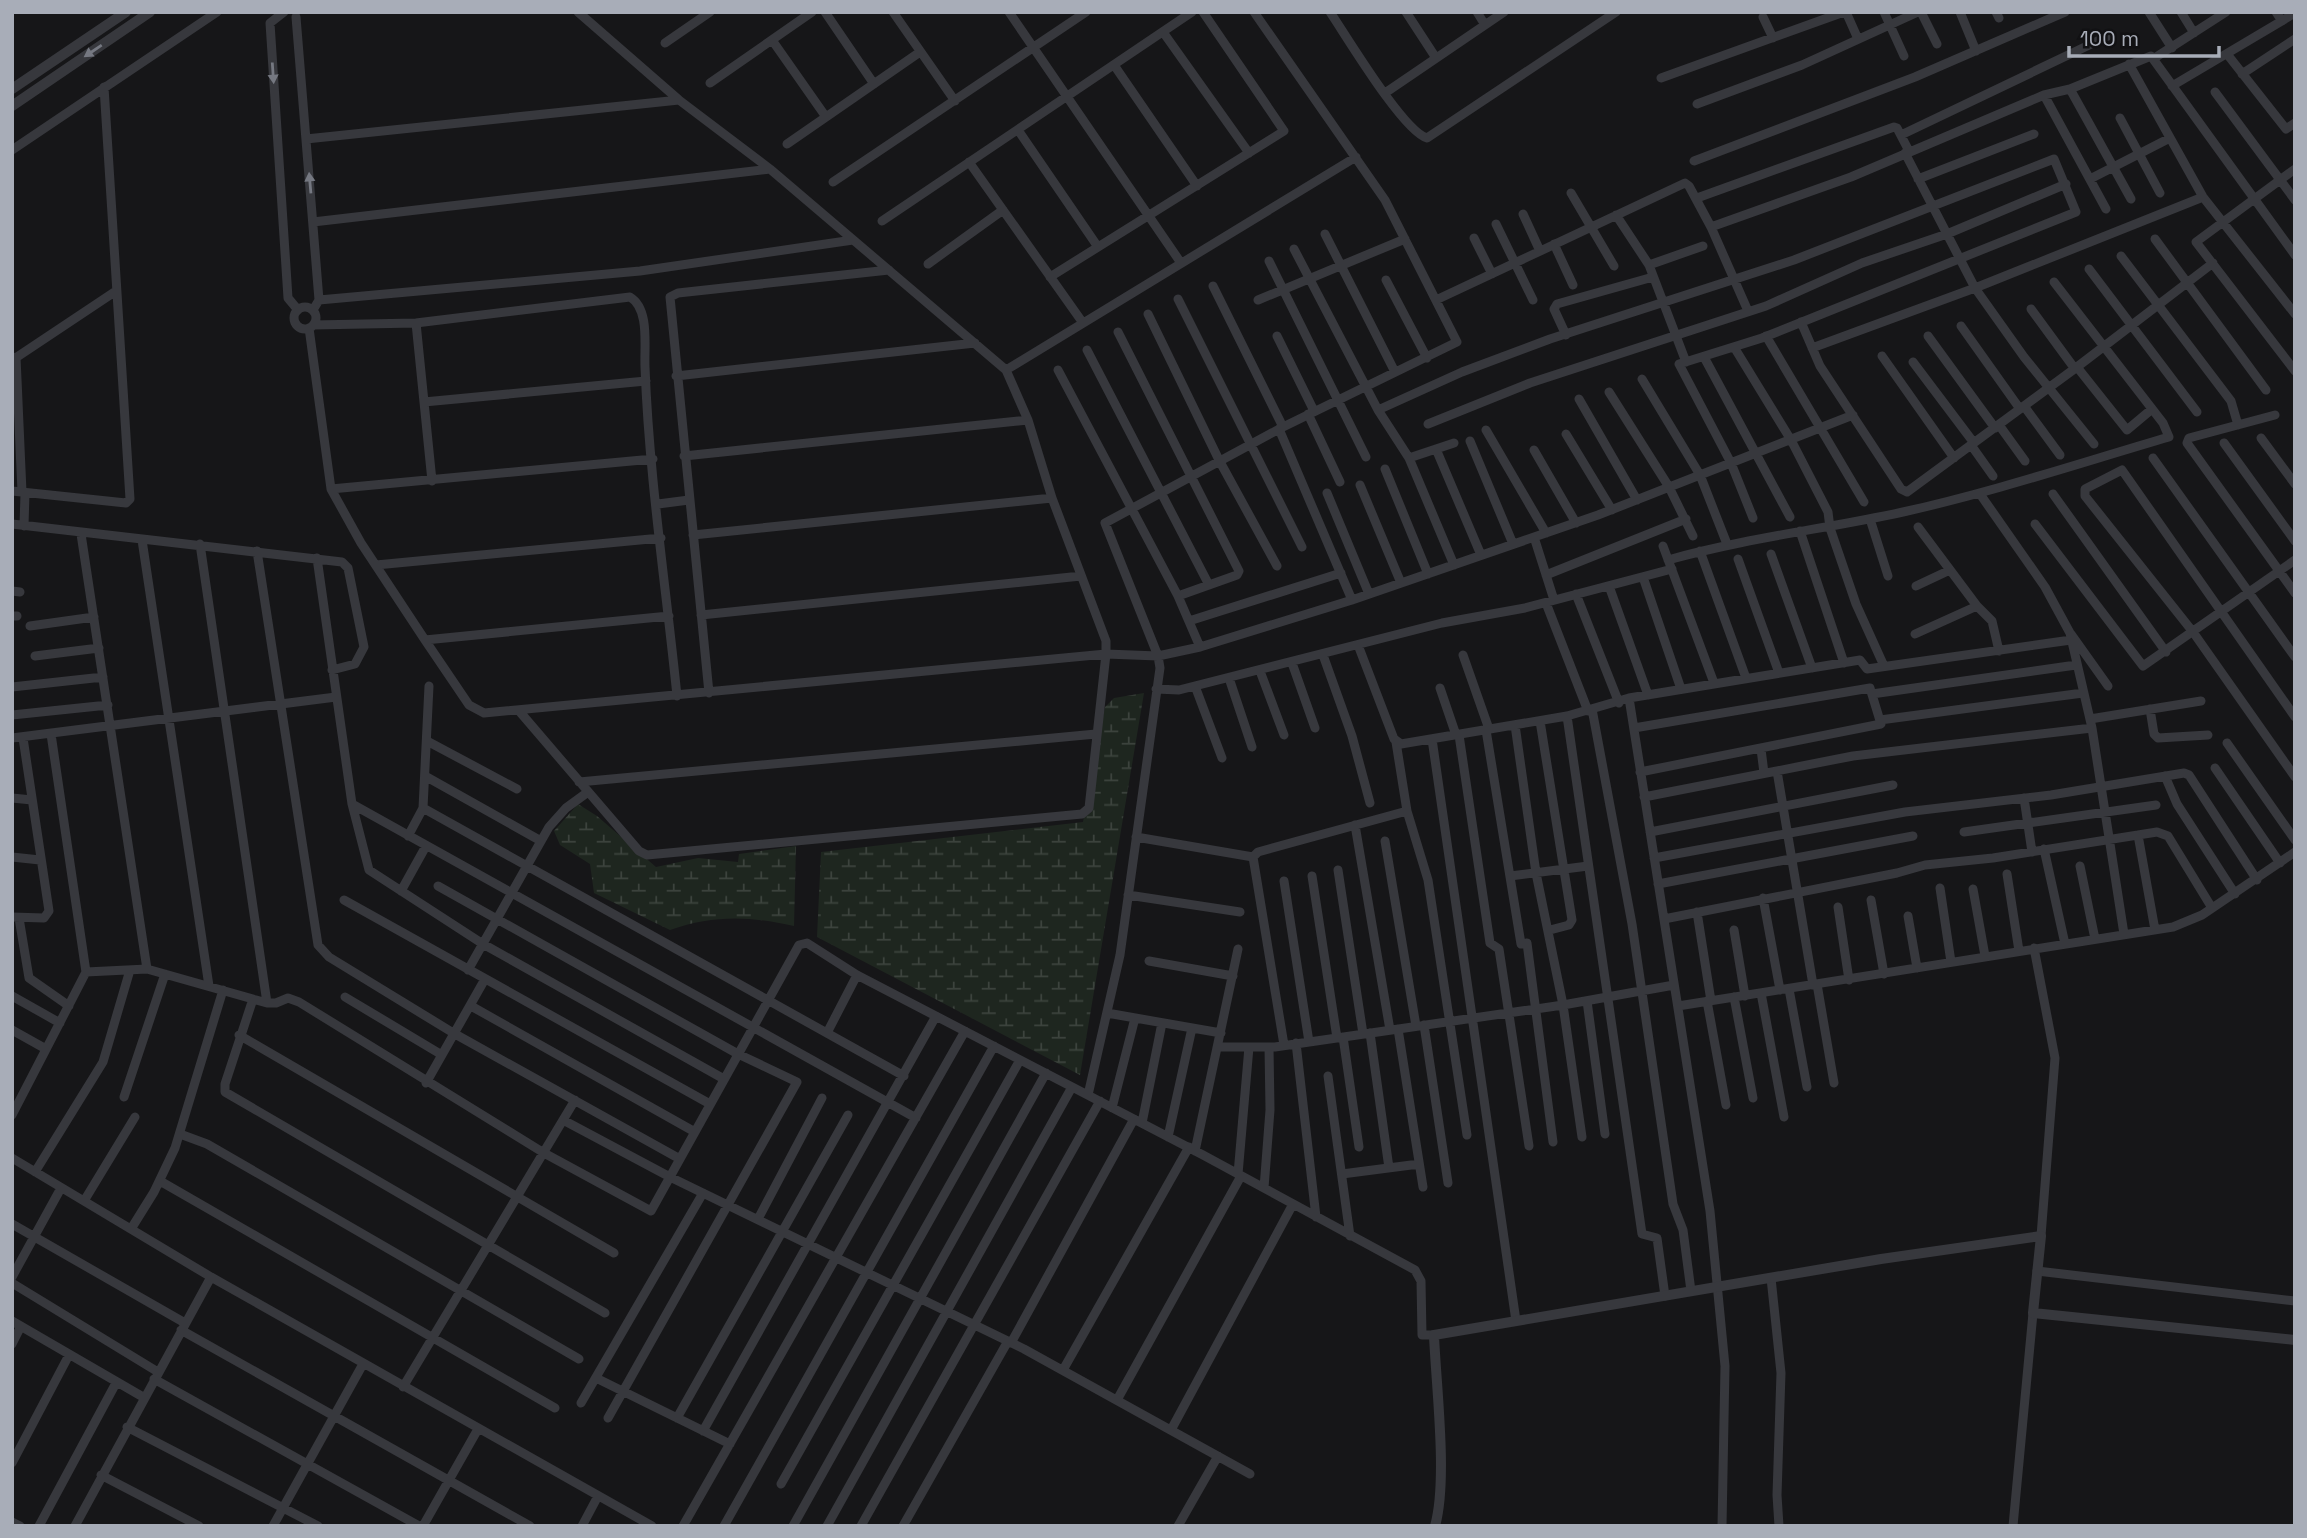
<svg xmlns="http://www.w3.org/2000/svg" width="2307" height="1538" font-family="'Space Grotesk',sans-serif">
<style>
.wetland{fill:url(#wetland-marsh)}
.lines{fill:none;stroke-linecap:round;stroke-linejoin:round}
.minor{stroke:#37383d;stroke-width:9}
.tertiary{stroke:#37383d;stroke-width:10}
.oneway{fill:#757881}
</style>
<defs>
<pattern id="wetland-marsh" width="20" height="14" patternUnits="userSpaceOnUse" patternTransform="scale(1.75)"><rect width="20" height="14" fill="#1e261f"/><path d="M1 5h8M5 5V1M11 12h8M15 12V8" fill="none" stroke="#3c433d"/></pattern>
</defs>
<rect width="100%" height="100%" fill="#161618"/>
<path class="wetland" d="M1144,693L1080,1075L817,937L821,852L1083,822L1105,707L1114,698Z
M578,804L597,816L656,867L698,858L738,862L739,854L796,846L794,926C749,916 713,915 670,930L594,893L590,864L560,845L554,831Z"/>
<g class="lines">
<path class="minor" d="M284,12L270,23L288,298L298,310
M825,12L874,84
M893,12L955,101
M1009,12L1181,263
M1330,12C1347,37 1403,131 1427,138L1616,12
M1406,12L1436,58
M1477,12L1485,25
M1846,12L1858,39
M1884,12L1904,56
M1921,12L1937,44
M1960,12L1976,51
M1996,12L1999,18
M2149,12L2172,48
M2181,12L2194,33
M2276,12L2282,21
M296,17L319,300
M1763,17L1773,38
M1163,32L1249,153
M772,40L826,117
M665,43L710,12
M2227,54L2286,129L2295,123
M2153,59L2226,12
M2129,64L2203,197L2295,314
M1114,65L1197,186
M2242,74L2295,39
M1661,78L1844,12
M710,83L812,12
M2172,86L2295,13
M2070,89L2131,199
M2215,92L2295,200
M1385,93L1504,12
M2044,95L2106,209
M1697,104L1802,65L1918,12
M2120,118L2160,193
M1018,130L1098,247
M1901,135L2108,36
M306,139L679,100
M787,144L920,52
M12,150L217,12
M1905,153L1975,288L2024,357L2094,444
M1694,161L1915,77L2065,12
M969,162L1083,323
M2295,169L2196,242L2295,371
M1918,179L2034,134
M2090,179L2170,138
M833,182L1086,12
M1571,193L1614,266
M1697,198L1894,127L1897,128L1909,151
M1523,214L1540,251
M1616,215L1649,265L1686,362
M882,221L1192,12
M313,222L770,169
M1496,224L1533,300
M1711,227L1851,177L2044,95L2070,89L2151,56L2295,255
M1325,234L1395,372
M1474,238L1492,274
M2155,239L2266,390
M1554,244L1573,285
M1294,249L1378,410L1409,458L1454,565
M2121,256L2231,401L2238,425
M1269,261L1366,457
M928,264L1003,210
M1649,265L1703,246
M2089,269L2197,412
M1050,277L1284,131L1203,12
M1386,280L1427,358
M1213,286L1283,427
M1178,299L1302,547
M1258,300L1405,239
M1436,300L1685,183L1689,186L1711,227L1748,311
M294 318a11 11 0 1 1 22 0a11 11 0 1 1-22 0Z
M2031,309L2075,369
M313,310L319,300L640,271L853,240
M1148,314L1219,460L1277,566
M1801,322L1820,366L1901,489L1907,492L2077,367L2213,263
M416,323L432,481
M313,325L416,323L630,297C650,309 644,346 645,367C649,476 666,587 677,696
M1961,326L2020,409
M309,328L331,489L361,543L425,640L469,705L484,713L1106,654L1158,656L1200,647L1352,600L1598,515L1853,415
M1118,332L1239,571L1237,575L1178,596
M1566,335L1554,309L1557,304L1653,277
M1277,336L1314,411
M1766,336L1864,502
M1928,336L1995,428
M1734,347L1791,440L1828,512L1830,528L1856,604L1884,666
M1812,348L1975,288L2203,197
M1087,350L1209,585
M1882,356L1954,458
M16,357L22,492
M1704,357L1790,517
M14,359L116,291
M1913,362L1974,443
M2077,367L2127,430L2152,409
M1006,370L1356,157
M1058,370L1178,596L1200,647
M676,376L975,343
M1642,379L1700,475L1727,544
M1609,392L1669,487L1693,536
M1579,399L1637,500
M424,402L646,381
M2024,406L2060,455
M1378,410L1462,372L1550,339L1794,260L2054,159L2076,212L1762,338L1679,364L1731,463L1753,518
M1308,414L1340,482
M2275,415L2189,438L2187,443L2295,593
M1428,424L1530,383L1766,306L1862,263L1947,234L2066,184
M1999,425L2025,461
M1279,429L1352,600
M1486,430L1546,533
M1566,434L1612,510
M2261,438L2295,484
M1470,441L1513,544
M2224,443L2295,541
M1971,445L1993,476
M1436,449L1481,555
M1534,450L1576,523
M684,456L1028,420
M1409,458L1454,443
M2153,458L2295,657
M1385,469L1428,574
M1360,485L1401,583
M331,489L653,459
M12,491L126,503L130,499L104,87
M1327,493L1369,594
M1980,494L2045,587L2070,633L2092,728L2124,934
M2053,494L2166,652
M658,504L689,500
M1870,519L1888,576
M12,524L342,562L348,568L364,647L355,664L332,670
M2035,524L2143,666L2295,560
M24,526L25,493
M1918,527L1977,606L1992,621L1999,651
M1800,531L1844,663
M81,534L147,969
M693,535L1052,498
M1534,537L1554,600
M142,540L209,986
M200,544L267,1003
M1663,546L1714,683
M257,551L318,945L329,957L455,1034L680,1159
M1700,551L1746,678
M1771,554L1812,668
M317,558L352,804L369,870L483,944L724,1079
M1738,559L1779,673
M1668,560C1746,538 1825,529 1903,512C1993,492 2080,463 2169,437L2163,423L2054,282
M376,565L661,538
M1546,575L1686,519
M1643,577L1681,689
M1609,586L1648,695
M1916,586L1950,570
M12,591L20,592
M1576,594L1619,703
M1546,603L1588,711
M701,615L1081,576
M12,616H17
M1189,621L1341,573
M30,626L94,617
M1915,634L1977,606
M2071,634L2108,686
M425,640L669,616
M1358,645L1394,739L1401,744L1567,716L1629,698L1860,660L1867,669L2071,640
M1323,655L1352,736L1370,803
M1463,655L1489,729
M35,656L99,648
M1292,663L1315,728
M1260,671L1284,735
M1229,678L1252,747
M1195,686L1222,758
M12,687L103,677
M1440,688L1456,735
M1156,689L1179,690L1442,623L1525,608L1672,569
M709,693L670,297L678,293L889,270
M1872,694L2076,665
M1629,698L1710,1211L1725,1366L1722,1526
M1592,709L1632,924L1673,1204L1683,1230L1691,1291
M2150,709L2154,734L2158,738L2208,735
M520,712L639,851L647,855L1082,814L1089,808L1106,654V641L1052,498L1028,420L1006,370L770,169L679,100L578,12
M12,715L108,705
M1567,716L1642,1234L1657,1238L1665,1296
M2295,717L2122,470L2085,489V496L2193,632L2295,777
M2090,719L2201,701
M1880,720L2083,693
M1540,721L1572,920L1569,925L1550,930
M1515,725L1536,873L1563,1005L1582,1137
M1634,728L1870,688L1881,724L1640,772
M1486,730L1521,944L1527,943L1553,1142
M1459,735L1490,943L1499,949L1529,1146
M12,738L336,697
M1432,739L1516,1321
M427,741L517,789
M1396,742L1407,811L1428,880L1467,1135
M2227,743L2295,840
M1761,749L1764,773
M2215,768L2280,863
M1777,771L1813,985
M425,776L541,841
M2165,776L2177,804L2235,894
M579,782L1096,734
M1644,797L1853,756L2092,728
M12,798L32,800
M2024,798L2032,852
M352,804L916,1118
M423,808L904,1076
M1355,825L1390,1030
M1650,832L1893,785
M1964,832L2156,805
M2138,835L2155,930
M408,836L423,808L429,686
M1136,837L1253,857L1258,852L1407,811
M1385,841L1416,1026
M2044,849L2065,944
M12,857L40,860
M1253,857L1284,1045
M1654,858L1905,812L2051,795L2184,773L2189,775L2257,880
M2080,866L2095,939
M1338,870L1363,1034
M2007,874L2019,951
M1312,876L1337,1038
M1510,876L1588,866
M1284,881L1309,1042
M1658,884L1913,836
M438,886L738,1054L797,1082L608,1418
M1940,888L1951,962
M1973,889L1985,956
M401,891L426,846
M1128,895L1240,912
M1763,898L1780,990
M344,900L710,1104
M1871,900L1884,974
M1838,907L1849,980
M1697,912L1711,1001
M1908,916L1917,968
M12,917L44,918L49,911L23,738
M19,918L29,978L69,1006
M1664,919L1897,873L1925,865L1993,858L2157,832L2168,836L2212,908
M1734,930L1745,996
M2034,948L2055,1058L2041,1236
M1149,961L1233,976
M468,970L549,827L566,808L588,792
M86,972L147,969L267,1003H276L288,998L299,1002L544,1153L651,1211L799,945L807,943L857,975L1203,1155L1415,1270L1421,1281L1422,1335H1434
M1817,984L1834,1083
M1789,989L1807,1087
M1761,993L1784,1117
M12,996L60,1023
M345,997L442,1055
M1734,997L1753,1098
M253,999L225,1084V1092L605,1313
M1587,1001L1605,1134
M1707,1001L1726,1105
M471,1006L695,1132
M1678,1006L2173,927L2202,915L2295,852
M1107,1013L1221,1033
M1424,1025L1448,1183
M1398,1029L1423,1187
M12,1030L46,1049
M828,1031L857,975
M1370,1033L1389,1168
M239,1035L614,1253
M1343,1037L1359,1147
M1296,1043L1316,1217
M1219,1047H1275L1563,1005L1674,985
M1328,1076L1350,1236
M426,1083L485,979
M1088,1095L1120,955L1160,668L1158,656L1105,523L1283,427L1457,342L1385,200L1254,12
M124,1097L165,974
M1112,1108L1135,1018
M12,1115L86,972L51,734
M563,1120L670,1177L1024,1349L1250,1474
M1142,1123L1162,1023
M180,1134L207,1144L579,1359
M1168,1137L1192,1028
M1195,1151L1238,949
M12,1158L211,1277L652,1526
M35,1172L103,1062L130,970
M1238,1174L1249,1047
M1342,1174L1419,1164
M160,1181L555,1408
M1264,1188L1270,1110L1269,1047
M84,1201L135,1117
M758,1219L822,1098
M12,1224L185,1323
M131,1229L154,1192L175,1148L223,990
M2037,1271L2295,1301
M12,1277L61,1188
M1771,1278L1781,1373L1777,1495L1779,1526
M12,1283L158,1372
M12,1321L143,1397
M181,1330L530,1526
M1011,1343L1134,1119
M12,1344L21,1326
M1063,1370L1189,1147
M596,1378L730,1444
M154,1379L419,1526
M403,1387L575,1100
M1117,1400L1241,1176
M581,1403L703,1193
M677,1418L848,1115
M127,1427L318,1526
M1171,1430L1293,1204
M703,1431L936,1016
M12,1463L69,1355
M101,1475L199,1526
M781,1484L1020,1060
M12,1522L20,1526
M39,1526L116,1383
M75,1526L211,1277
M273,1526L363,1364
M423,1526L478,1429
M582,1526L598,1496
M683,1526L965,1031
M724,1526L994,1046
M793,1526L1046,1073
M827,1526L1072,1087
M861,1526L1100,1101
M903,1526L1008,1341
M1178,1526L1218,1456
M2013,1526L2033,1313"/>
<path class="tertiary" d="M12,89L126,12
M12,106L150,12
M1435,1526C1448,1480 1436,1386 1434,1335L1881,1259L2041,1236L2033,1313L2295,1340"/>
</g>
<defs><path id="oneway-solid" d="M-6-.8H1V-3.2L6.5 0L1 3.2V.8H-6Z" transform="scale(1.75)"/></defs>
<g class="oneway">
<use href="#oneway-solid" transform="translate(93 51) rotate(146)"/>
<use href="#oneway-solid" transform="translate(273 73) rotate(86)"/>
<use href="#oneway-solid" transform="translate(310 183) rotate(-95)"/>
</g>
<rect width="2307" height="1538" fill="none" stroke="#a8adb8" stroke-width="28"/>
<path d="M2069 46v10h150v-10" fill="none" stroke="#a8adb8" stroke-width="3.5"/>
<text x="2080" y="46" font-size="21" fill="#a8adb8" stroke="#111113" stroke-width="5" paint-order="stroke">100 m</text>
</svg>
